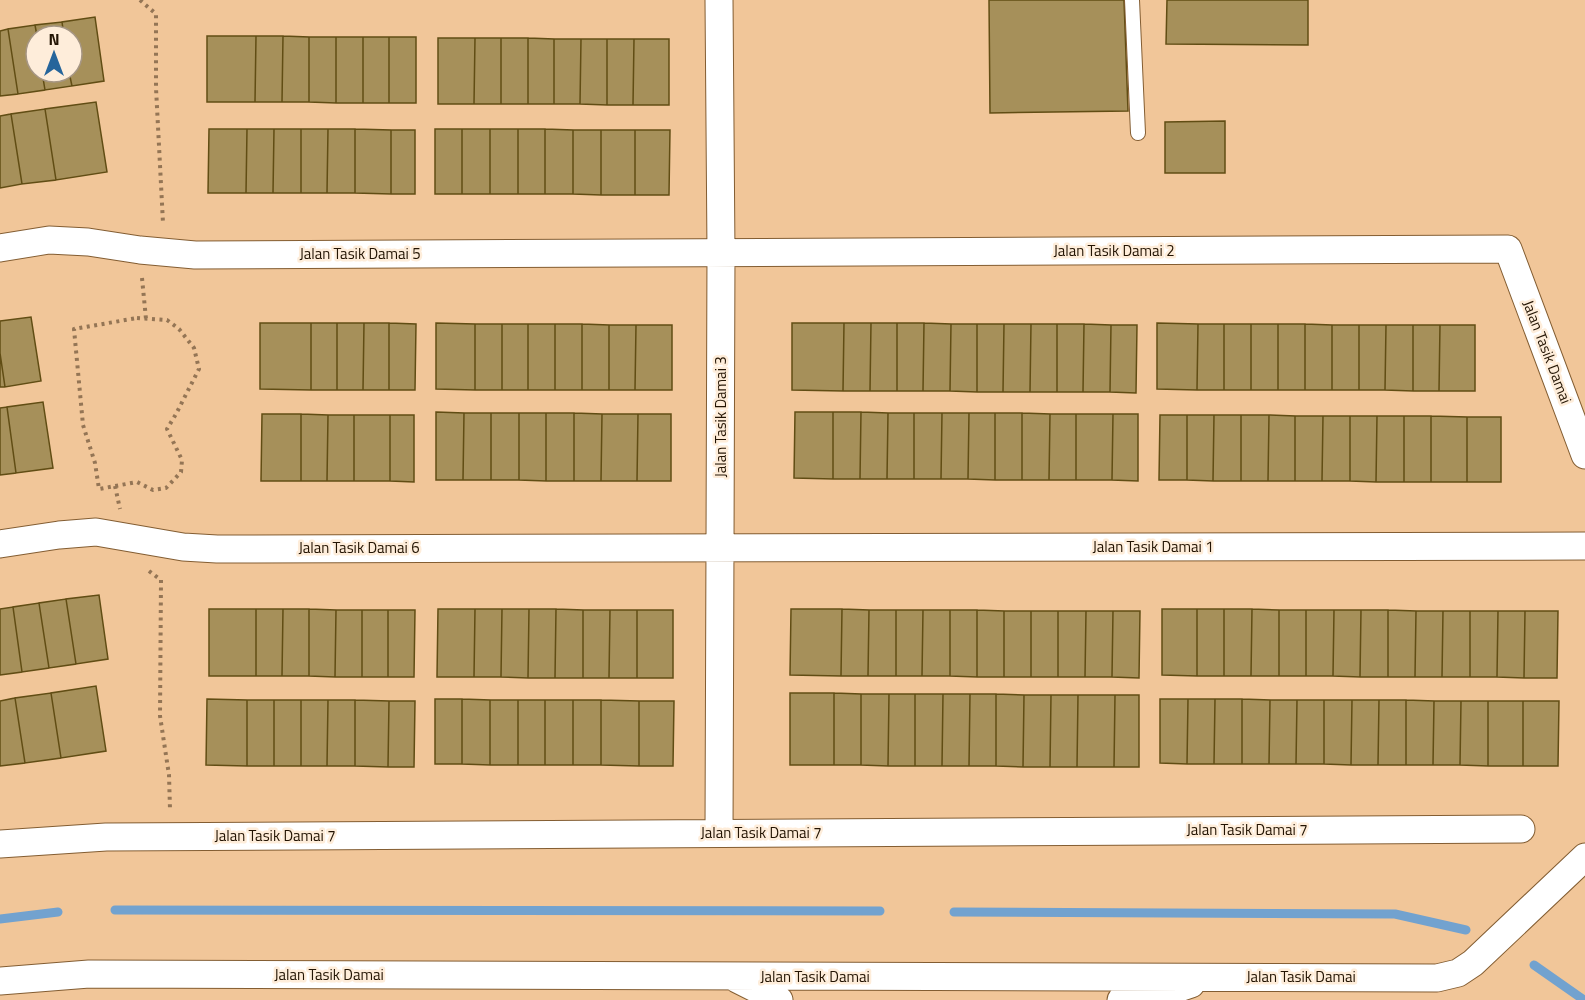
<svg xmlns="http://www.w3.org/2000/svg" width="1585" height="1000" font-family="'Titillium Web',sans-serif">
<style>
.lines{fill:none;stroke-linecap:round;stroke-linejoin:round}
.stream{stroke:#72a2cf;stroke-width:9}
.building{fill:#a6905a;stroke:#614d14;stroke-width:1.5}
.lane-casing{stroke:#835d32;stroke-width:16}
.street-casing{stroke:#835d32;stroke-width:29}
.path{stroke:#947555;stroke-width:4;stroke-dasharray:3 4.5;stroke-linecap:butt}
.lane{stroke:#fff;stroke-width:14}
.street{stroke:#fff;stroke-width:27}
.labels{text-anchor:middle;stroke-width:5;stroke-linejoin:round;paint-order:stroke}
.street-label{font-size:15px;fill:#231403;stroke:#feedda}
</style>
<rect width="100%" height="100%" fill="#f1c699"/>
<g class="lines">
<path class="stream" d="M115,910L880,911
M954,912L1395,914L1466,930
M0,919L58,912
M1534,965L1584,1000"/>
</g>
<path class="building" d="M989,0H1124L1128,111L990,113Z
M1167,0H1308V45L1166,44Z
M95,17L104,81L72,86L69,72H72V36H64L62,22Z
M62,22L64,36H37L35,25Z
M35,25L37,36L36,72H42L45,90L18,94L8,29Z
M8,29L18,94L0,96V31Z
M207,36H256L255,102H207Z
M256,36H283L282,102H255Z
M283,36L309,37V102H282Z
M309,37H336V103L309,102Z
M336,37H363V103H336Z
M363,37H389V103H363Z
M389,37H416V103H389Z
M438,38H475L474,104H438Z
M475,38H501V104H474Z
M501,38H528V104H501Z
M528,38L554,39V104H528Z
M554,39H581L580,104H554Z
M581,39H607V105L580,104Z
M607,39H634L633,105H607Z
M634,39H669V105H633Z
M42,72H69L72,86L45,90Z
M96,102L107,172L56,180L45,109Z
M45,109L56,180L22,184L11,114Z
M11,114L22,184L0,188V116Z
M1225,121V173H1165V122Z
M209,129H247L246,193H208Z
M247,129H274L273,193H246Z
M274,129H301V193H273Z
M301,129H328L327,193H301Z
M328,129H355V193H327Z
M355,129L391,130V194L355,193Z
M435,129H462V194H435Z
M462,129H490V194H462Z
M490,129H518V194H490Z
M518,129H545V194H518Z
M545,129L573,130V194H545Z
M391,130H415V194H391Z
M573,130H601V195L573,194Z
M601,130H635V195H601Z
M635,130H670L669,195H635Z
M31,317L41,381L5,387L0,353V321Z
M260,323H311V390L260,389Z
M311,323H337V390H311Z
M337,323H364L363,390H337Z
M364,323H389V390H363Z
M389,323L416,324L415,390H389Z
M436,323L475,324V390L436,389Z
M792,323H844L843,391L792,390Z
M844,323H871L870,391H843Z
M871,323H897V391H870Z
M897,323H924L923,391H897Z
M924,323L951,324L950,391H923Z
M1157,323L1198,324L1197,390L1157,389Z
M475,324H502V390H475Z
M502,324H528V390H502Z
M528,324H555V390H528Z
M555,324H582V390H555Z
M582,324L609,325V390H582Z
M951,324H977V392L950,391Z
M977,324H1004L1003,392H977Z
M1004,324H1031L1030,392H1003Z
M1031,324H1057V392H1030Z
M1057,324H1084L1083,392H1057Z
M1084,324L1111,325L1110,392H1083Z
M1198,324H1224V390H1197Z
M1224,324H1251V390H1224Z
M1251,324H1278V390H1251Z
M1278,324H1305V390H1278Z
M1305,324L1332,325V390H1305Z
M609,325H636L635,390H609Z
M636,325H672V390H635Z
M1111,325H1137L1136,393L1110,392Z
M1332,325H1359V390H1332Z
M1359,325H1386L1385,390H1359Z
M1386,325H1413V391L1385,390Z
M1413,325H1440L1439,391H1413Z
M1440,325H1475V391H1439Z
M0,353L5,387H0Z
M43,402L53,468L16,473L7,407Z
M7,407L16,473L0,475V408Z
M436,412L464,413L463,480H436Z
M795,412H833V479L794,478Z
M833,412H861L860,479H833Z
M861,412L888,413L887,479H860Z
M464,413H491V480H463Z
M491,413H519V480H491Z
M519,413H546V481L519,480Z
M546,413H574V481H546Z
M574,413L602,414L601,481H574Z
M888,413H914V479H887Z
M914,413H942L941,479H914Z
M942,413H969L968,479H941Z
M969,413H995V480L968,479Z
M995,413H1022V480H995Z
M1022,413L1050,414L1049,480H1022Z
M262,414H301V481H261Z
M301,414L328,415L327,481H301Z
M602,414H638L637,481H601Z
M638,414H671V481H637Z
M1050,414H1076V480H1049Z
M1076,414H1113L1112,480H1076Z
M1113,414H1138V481L1112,480Z
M328,415H354V481H327Z
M354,415H390V481H354Z
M390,415H414V482L390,481Z
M1160,415H1187V480H1159Z
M1187,415H1214L1213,481L1187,480Z
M1214,415H1241V481H1213Z
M1241,415H1269L1268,481H1241Z
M1269,415L1295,416V481H1268Z
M1295,416H1323L1322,481H1295Z
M1323,416H1350V481H1322Z
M1350,416H1377L1376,482L1350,481Z
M1377,416H1404V482H1376Z
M1404,416H1431V482H1404Z
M1431,416L1467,417V482H1431Z
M1467,417H1501V482H1467Z
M99,595L108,659L76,664L66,599Z
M66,599L76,664L49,668L39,603Z
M39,603L49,668L22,672L13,607Z
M13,607L22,672L0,675V609Z
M209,609H256V676H209Z
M256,609H283L282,676H256Z
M283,609H309V676H282Z
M309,609L336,610L335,677L309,676Z
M438,609H475L474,677H437Z
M475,609H502L501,677H474Z
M502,609H529L528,678L501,677Z
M529,609H556L555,678H528Z
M556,609L583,610V678H555Z
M791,609H842L841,676L790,675Z
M842,609L869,610L868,676H841Z
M1162,609H1197V676L1162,675Z
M1197,609H1224V676H1197Z
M1224,609H1252L1251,676H1224Z
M1252,609L1279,610V676H1251Z
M336,610H362V677H335Z
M362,610H388V677H362Z
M388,610H415L414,677H388Z
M583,610H610L609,678H583Z
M610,610H637V678H609Z
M637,610H673V678H637Z
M869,610H896V676H868Z
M896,610H923L922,676H896Z
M923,610H950V676H922Z
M950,610H977V677L950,676Z
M977,610L1004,611V677H977Z
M1279,610H1306V676H1279Z
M1306,610H1334L1333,676H1306Z
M1334,610H1361L1360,677L1333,676Z
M1361,610H1388V677H1360Z
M1388,610L1416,611L1415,677H1388Z
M1004,611H1031V677H1004Z
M1031,611H1058V677H1031Z
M1058,611H1086L1085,677H1058Z
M1086,611H1113L1112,677H1085Z
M1113,611H1140L1139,678L1112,677Z
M1416,611H1443L1442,677H1415Z
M1443,611H1470V677H1442Z
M1470,611H1498L1497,677H1470Z
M1498,611H1525L1524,678L1497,677Z
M1525,611H1558L1557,678H1524Z
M96,686L106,751L61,758L51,693Z
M51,693L61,758L25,763L15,698Z
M790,693H834V765H790Z
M834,693L861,694V765H834Z
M861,694H889L888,766L861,765Z
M889,694H915V766H888Z
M915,694H943L942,766H915Z
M943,694H970L969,766H942Z
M970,694H996V766H969Z
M996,694L1024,695L1023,767L996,766Z
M1024,695H1051L1050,767H1023Z
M1051,695H1078L1077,767H1050Z
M1078,695H1115L1114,767H1077Z
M1115,695H1139V767H1114Z
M15,698L25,763L0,766V701Z
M207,699L247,700V766L206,765Z
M435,699H462V764H435Z
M462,699L490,700V765L462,764Z
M1160,699H1188L1187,764L1160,763Z
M1188,699H1215L1214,764H1187Z
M1215,699H1242V764H1214Z
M1242,699L1270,700L1269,764H1242Z
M247,700H274V766H247Z
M274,700H301V766H274Z
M301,700H328L327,766H301Z
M328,700H355V766H327Z
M355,700L389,701L388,767L355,766Z
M490,700H518V765H490Z
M518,700H545V765H518Z
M545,700H573V765H545Z
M573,700H601V765H573Z
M601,700L639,701V766L601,765Z
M1270,700H1297L1296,764H1269Z
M1297,700H1324V764H1296Z
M1324,700H1352L1351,765L1324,764Z
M1352,700H1379L1378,765H1351Z
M1379,700H1406V765H1378Z
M1406,700L1434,701L1433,765H1406Z
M389,701H415L414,767H388Z
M639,701H674L673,766H639Z
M1434,701H1461L1460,765H1433Z
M1461,701H1488V766L1460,765Z
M1488,701H1523V766H1488Z
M1523,701H1559L1558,766H1523Z"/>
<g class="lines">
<g class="lane-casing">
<path id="lane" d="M1132,0L1138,133"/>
</g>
<g class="street-casing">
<path id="street" d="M719,0L721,253L719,833
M0,248L49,240L88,242L140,250L195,255L1508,249L1585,455
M0,544L59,535L96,532L183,547L217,549L1585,546
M0,844L106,837L1521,829
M737,979L779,1000
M0,981L89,974L1437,978L1458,973L1473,963L1585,857
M1121,1000L1152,997L1191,984"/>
</g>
<path class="path" d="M140,0L156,14V88L163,223
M142,278L146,319
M137,318L167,320L179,329L194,348L199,369L176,414L167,429L182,460L181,472L166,488L153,490L137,482L99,489L95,463L83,425L74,329Z
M115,486L120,509
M149,571L161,580L160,716L169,775L170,809"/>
<use href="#lane" class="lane"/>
<use href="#street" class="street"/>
</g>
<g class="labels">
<g class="street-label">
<text x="1114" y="256">Jalan Tasik Damai 2</text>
<text x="360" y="259">Jalan Tasik Damai 5</text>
<text transform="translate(1547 352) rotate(69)" y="5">Jalan Tasik Damai</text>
<text transform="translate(721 417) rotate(-90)" y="5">Jalan Tasik Damai 3</text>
<text x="1153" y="552">Jalan Tasik Damai 1</text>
<text x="359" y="553">Jalan Tasik Damai 6</text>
<text x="1247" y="835">Jalan Tasik Damai 7</text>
<text x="761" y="838">Jalan Tasik Damai 7</text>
<text x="275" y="841">Jalan Tasik Damai 7</text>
<text x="329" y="980">Jalan Tasik Damai</text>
<text x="815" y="982">Jalan Tasik Damai</text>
<text x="1301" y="982">Jalan Tasik Damai</text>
</g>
</g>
<g transform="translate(54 54)"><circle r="28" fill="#feedda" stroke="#a69684" stroke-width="1.5"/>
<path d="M0-4.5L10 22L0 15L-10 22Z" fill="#26659b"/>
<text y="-9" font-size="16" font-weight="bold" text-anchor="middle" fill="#231403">N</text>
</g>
</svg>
